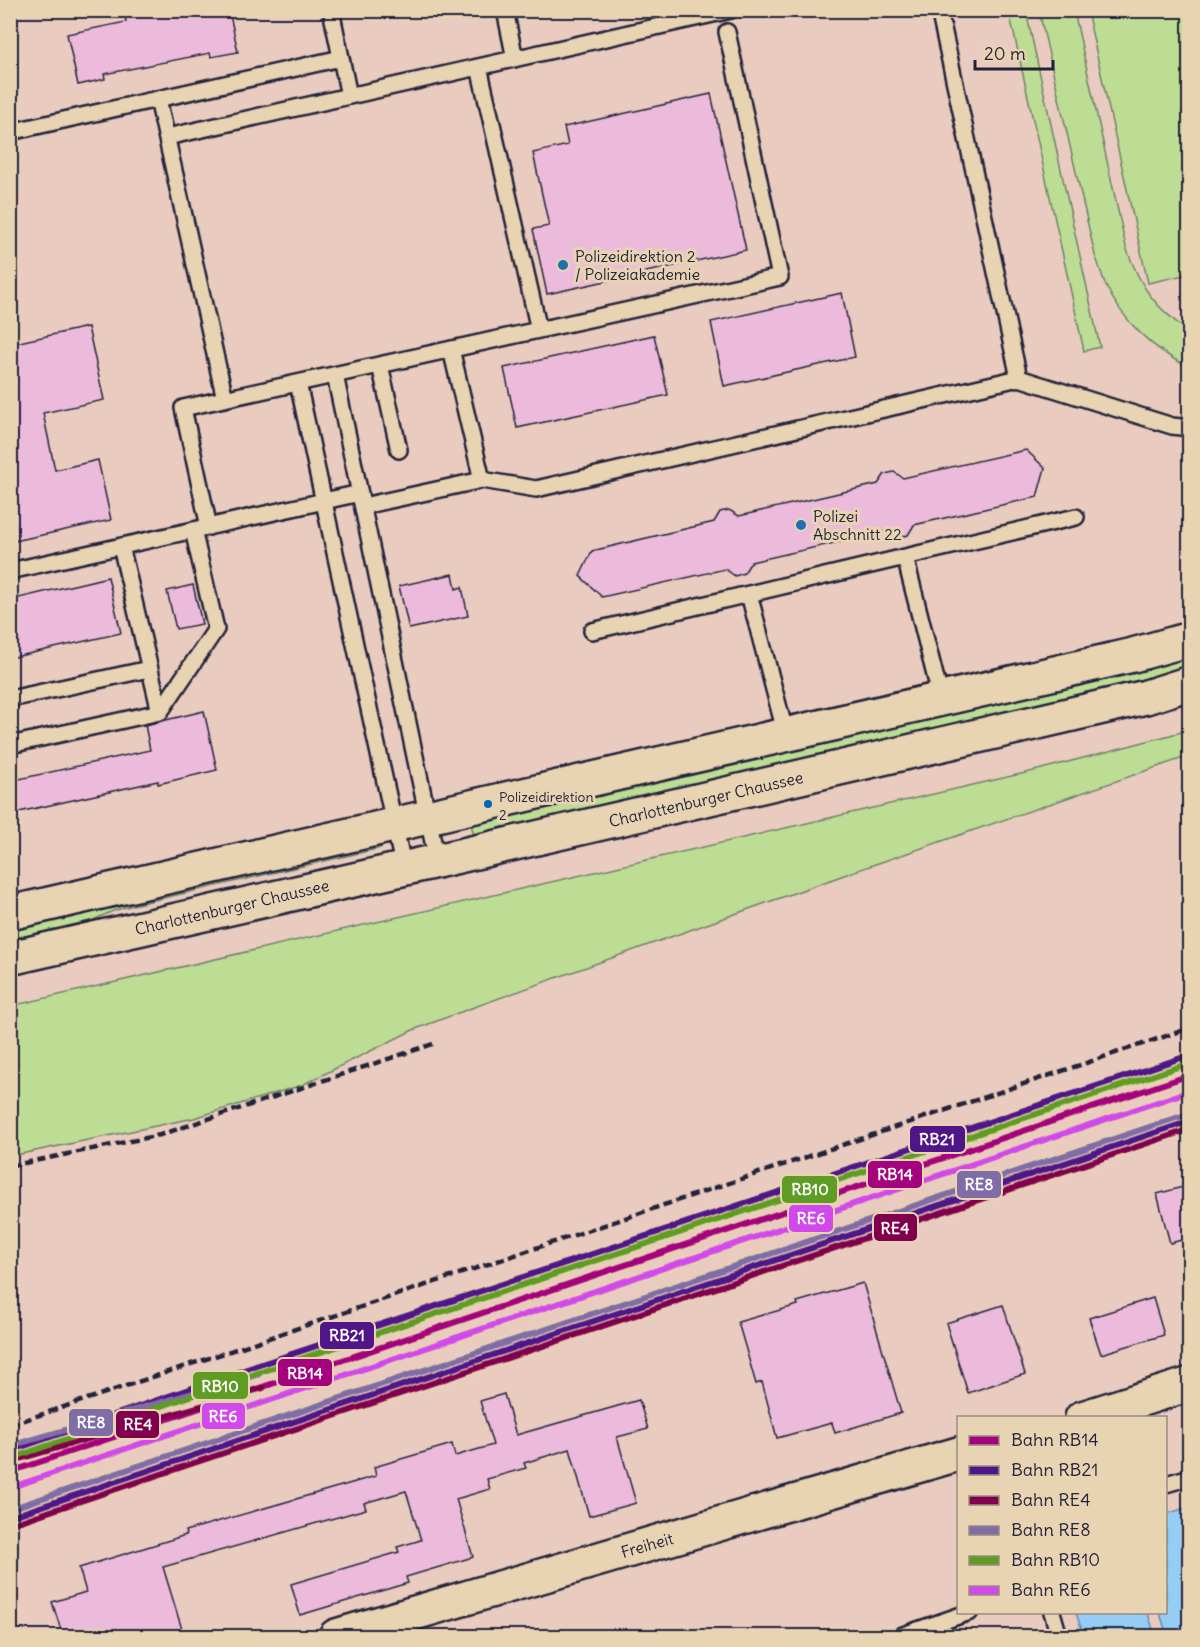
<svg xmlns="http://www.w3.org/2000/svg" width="1200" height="1647" font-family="Delius,sans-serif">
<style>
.green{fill:#bddd95;stroke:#708068;stroke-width:1.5}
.water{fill:#95cdf4;stroke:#6789aa;stroke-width:1.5}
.building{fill:#ecbbdc;stroke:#22223b;stroke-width:1.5}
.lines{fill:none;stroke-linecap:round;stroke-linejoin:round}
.lane-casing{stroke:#22223b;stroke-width:20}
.secondary-casing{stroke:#22223b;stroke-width:38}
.lane{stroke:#e8d3b2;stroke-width:15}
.secondary{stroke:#e8d3b2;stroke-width:33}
.rail{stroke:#22223b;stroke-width:4.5;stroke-dasharray:9 4.5;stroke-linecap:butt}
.rail-1-casing{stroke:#e8d3b2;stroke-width:10}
.rail-2-casing{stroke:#e8d3b2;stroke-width:10}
.rail-3-casing{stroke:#e8d3b2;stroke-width:10}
.rail-4-casing{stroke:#e8d3b2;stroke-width:10}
.rail-5-casing{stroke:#e8d3b2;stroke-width:10}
.rail-6-casing{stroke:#e8d3b2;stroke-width:10}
.rail-1{stroke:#a5027d;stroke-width:6}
.rail-2{stroke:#501689;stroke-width:6}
.rail-3{stroke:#80004d;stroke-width:6}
.rail-4{stroke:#816da6;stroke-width:6}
.rail-5{stroke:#5f9c24;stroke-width:6}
.rail-6{stroke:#d249eb;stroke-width:6}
.poi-dot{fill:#1f6fb2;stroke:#e8d3b2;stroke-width:2}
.bus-dot{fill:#0065bd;stroke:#e8d3b2;stroke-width:2}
.labels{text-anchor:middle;stroke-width:6;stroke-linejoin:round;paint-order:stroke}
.bus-label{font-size:14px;fill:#22223b;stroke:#e8d3b2;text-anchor:start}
.poi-label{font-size:16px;fill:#22223b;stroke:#e8d3b2;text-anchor:start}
.street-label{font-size:16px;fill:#22223b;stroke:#e8d3b2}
.line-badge{stroke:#e8d3b2;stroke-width:2}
.badge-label{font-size:16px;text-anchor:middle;font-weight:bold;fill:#fff}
</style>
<rect width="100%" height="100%" fill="#e9ccbf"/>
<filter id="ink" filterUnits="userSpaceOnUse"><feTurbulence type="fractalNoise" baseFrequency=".0167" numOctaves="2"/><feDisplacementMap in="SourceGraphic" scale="12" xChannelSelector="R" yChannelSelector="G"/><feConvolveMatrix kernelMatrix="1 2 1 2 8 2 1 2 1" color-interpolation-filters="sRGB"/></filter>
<g filter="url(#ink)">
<path class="green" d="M1009,11H1026L1100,347L1084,351Z
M1039,11H1074L1126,247C1141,289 1154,306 1189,332V367C1154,351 1123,321 1106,286C1102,276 1099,265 1095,255Z
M1087,11H1189V274L1148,283Z
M1189,654V670L1179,673L474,838L471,822Z
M1189,730V756L861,869L466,1010L413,1030L302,1085L194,1118L11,1156V1006L1034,771Z
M381,844L382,845V847L377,849L133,905L113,911L69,931L11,945L10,929Z"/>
<path class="water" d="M1189,1507V1636H1167L1160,1613L1166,1612V1514Z
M1076,1613H1148L1155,1636H1084Z"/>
<path class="building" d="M124,10H229L238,52L211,57L210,53L104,74L105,79L78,85L67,34L126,22Z
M711,94L746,250L547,294L533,229L549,226L533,153L568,145L564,127Z
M842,293L855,357L724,386L711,322Z
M88,327L104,400L43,413L55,470L98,460L111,520L10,542V344Z
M654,335L668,395L517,428L504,368Z
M1026,450L1045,468L1037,497L914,525L908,535L899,537L887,531L751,562L744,573L735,576L725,569L602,597L580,576L592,551L714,522L720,512L729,510L739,516L878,484L885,474L894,472L903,478Z
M453,574L456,589L462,587L468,616L409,629L399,586Z
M108,577L121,633L10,658V600Z
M193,585L202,624L176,629L167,591Z
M204,711L217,770L158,784V781L10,814V781L150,750L145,725Z
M1190,1185V1238L1170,1243L1157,1194Z
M863,1283L901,1413L835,1433L832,1423L777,1438L762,1382L756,1384L738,1322L798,1305L797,1302Z
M1153,1298L1164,1335L1101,1354L1089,1318Z
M1003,1305L1025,1374L968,1393L946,1323Z
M504,1394L516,1435L639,1400L648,1429L617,1437L636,1503L589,1516L570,1449L524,1463L526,1468L487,1479L490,1489L456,1499L473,1557L406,1577L408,1583L300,1615L291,1584L399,1552L397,1547L421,1540L406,1491L364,1503L366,1509L163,1567L184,1636H63L52,1602L86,1592L79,1568L186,1535L185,1531L376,1476L374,1467L452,1444L455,1456L493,1445L480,1401Z"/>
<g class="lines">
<g class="lane-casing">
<path id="lane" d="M331,10L349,96
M505,10L515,59
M939,10L1019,378
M479,67L539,330
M158,99L225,399
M10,132L341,58
M167,137L731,10
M451,349L482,480
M380,365L399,450
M335,375L437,861
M298,383L404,869
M363,506L482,480L536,489L1019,378L1172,426L1190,428
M209,527L183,408L780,277L727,32
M121,546L160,712
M10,571L360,493
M749,594L786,735
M592,631L905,557
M10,699L149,669
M941,699L905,557L1076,517
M10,745L160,712L216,629L193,530
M1166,1484L1190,1477
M1052,1612L1059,1636
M901,1636L903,1635L970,1612"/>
</g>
<g class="secondary-casing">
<path id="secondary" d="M10,913L1133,655L1190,639
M10,958L437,861L1146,697L1190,683
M1082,1418L1190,1384
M336,1636L958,1454"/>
</g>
<use href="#lane" class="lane"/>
<use href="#secondary" class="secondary"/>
<path class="rail" d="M10,1166L160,1135L436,1043
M10,1425L1190,1028"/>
<g class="rail-1-casing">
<path id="rail-1" d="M10,1472L1190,1075"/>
</g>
<g class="rail-2-casing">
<path id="rail-2" d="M10,1451L238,1372L1190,1055
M10,1517L1190,1121"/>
</g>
<g class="rail-3-casing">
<path id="rail-3" d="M12,1461L263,1388
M12,1524L1190,1129"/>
</g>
<g class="rail-4-casing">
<path id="rail-4" d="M10,1446L259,1374
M10,1509L1188,1114"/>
</g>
<g class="rail-5-casing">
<path id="rail-5" d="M12,1458L240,1379L1190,1063"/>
</g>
<g class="rail-6-casing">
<path id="rail-6" d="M15,1486L1190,1091"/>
</g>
<use href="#rail-1" class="rail-1"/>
<use href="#rail-2" class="rail-2"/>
<use href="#rail-3" class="rail-3"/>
<use href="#rail-4" class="rail-4"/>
<use href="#rail-5" class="rail-5"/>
<use href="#rail-6" class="rail-6"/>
</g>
</g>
<g class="poi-dot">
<circle cx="563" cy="265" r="6"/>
<circle cx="801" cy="525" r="6"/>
</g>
<circle class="bus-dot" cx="488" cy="804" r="5"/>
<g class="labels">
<g class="bus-label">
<text x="499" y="802">Polizeidirektion<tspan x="499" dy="18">2</tspan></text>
</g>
<g class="poi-label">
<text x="575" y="262">Polizeidirektion 2<tspan x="575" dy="18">/ Polizeiakademie</tspan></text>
<text x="813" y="522">Polizei<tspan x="813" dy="18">Abschnitt 22</tspan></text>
</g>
<g class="street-label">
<text transform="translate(706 799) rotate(-13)" y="6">Charlottenburger Chaussee</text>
<text transform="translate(232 907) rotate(-13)" y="6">Charlottenburger Chaussee</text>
<text transform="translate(647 1545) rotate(-16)" y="6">Freiheit</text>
</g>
</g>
<g class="line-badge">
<rect x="909" y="1125" width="57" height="28" rx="6" fill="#501689"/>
<rect x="867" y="1160" width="56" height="29" rx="6" fill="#a5027d"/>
<rect x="956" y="1170" width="46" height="29" rx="6" fill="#816da6"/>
<rect x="781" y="1175" width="57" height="29" rx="6" fill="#5f9c24"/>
<rect x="788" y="1204" width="46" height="29" rx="6" fill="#d249eb"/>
<rect x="873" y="1213" width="45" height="29" rx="6" fill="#80004d"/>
<rect x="319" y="1321" width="56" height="29" rx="6" fill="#501689"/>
<rect x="277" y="1358" width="56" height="29" rx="6" fill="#a5027d"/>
<rect x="192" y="1371" width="57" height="29" rx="6" fill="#5f9c24"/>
<rect x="201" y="1402" width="45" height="28" rx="6" fill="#d249eb"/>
<rect x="68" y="1408" width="46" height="29" rx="6" fill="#816da6"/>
<rect x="115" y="1410" width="45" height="29" rx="6" fill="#80004d"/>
</g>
<g class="badge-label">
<text x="937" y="1145">RB21</text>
<text x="895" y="1180">RB14</text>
<text x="979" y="1190">RE8</text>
<text x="810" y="1195">RB10</text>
<text x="811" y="1224">RE6</text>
<text x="895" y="1234">RE4</text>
<text x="347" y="1341">RB21</text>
<text x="305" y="1379">RB14</text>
<text x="220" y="1392">RB10</text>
<text x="223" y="1422">RE6</text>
<text x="91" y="1428">RE8</text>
<text x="138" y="1430">RE4</text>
</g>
<rect width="1200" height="1647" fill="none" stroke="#e8d3b2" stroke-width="36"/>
<rect x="18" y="18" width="1164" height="1611" fill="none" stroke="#22223b" stroke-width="2" filter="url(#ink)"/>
<rect x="957" y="1416" width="210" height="198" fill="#e8d3b2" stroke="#998c82" stroke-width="1.5"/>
<rect x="969" y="1436" width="30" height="9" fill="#a5027d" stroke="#998c82" stroke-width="1.5"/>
<text x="1011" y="1446" font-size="18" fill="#22223b">Bahn RB14</text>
<rect x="969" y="1466" width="30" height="9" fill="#501689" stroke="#998c82" stroke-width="1.5"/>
<text x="1011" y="1476" font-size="18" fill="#22223b">Bahn RB21</text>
<rect x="969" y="1496" width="30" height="9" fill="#80004d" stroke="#998c82" stroke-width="1.5"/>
<text x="1011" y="1506" font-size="18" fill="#22223b">Bahn RE4</text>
<rect x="969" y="1526" width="30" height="9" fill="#816da6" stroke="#998c82" stroke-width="1.5"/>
<text x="1011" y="1536" font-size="18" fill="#22223b">Bahn RE8</text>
<rect x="969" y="1556" width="30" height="9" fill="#5f9c24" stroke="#998c82" stroke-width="1.5"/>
<text x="1011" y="1566" font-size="18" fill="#22223b">Bahn RB10</text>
<rect x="969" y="1586" width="30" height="9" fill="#d249eb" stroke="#998c82" stroke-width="1.5"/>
<text x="1011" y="1596" font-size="18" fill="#22223b">Bahn RE6</text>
<path d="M975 60v9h78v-9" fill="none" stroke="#22223b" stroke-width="3"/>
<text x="984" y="60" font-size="18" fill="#22223b" stroke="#e8d3b2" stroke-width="4.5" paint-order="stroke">20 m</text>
</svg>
